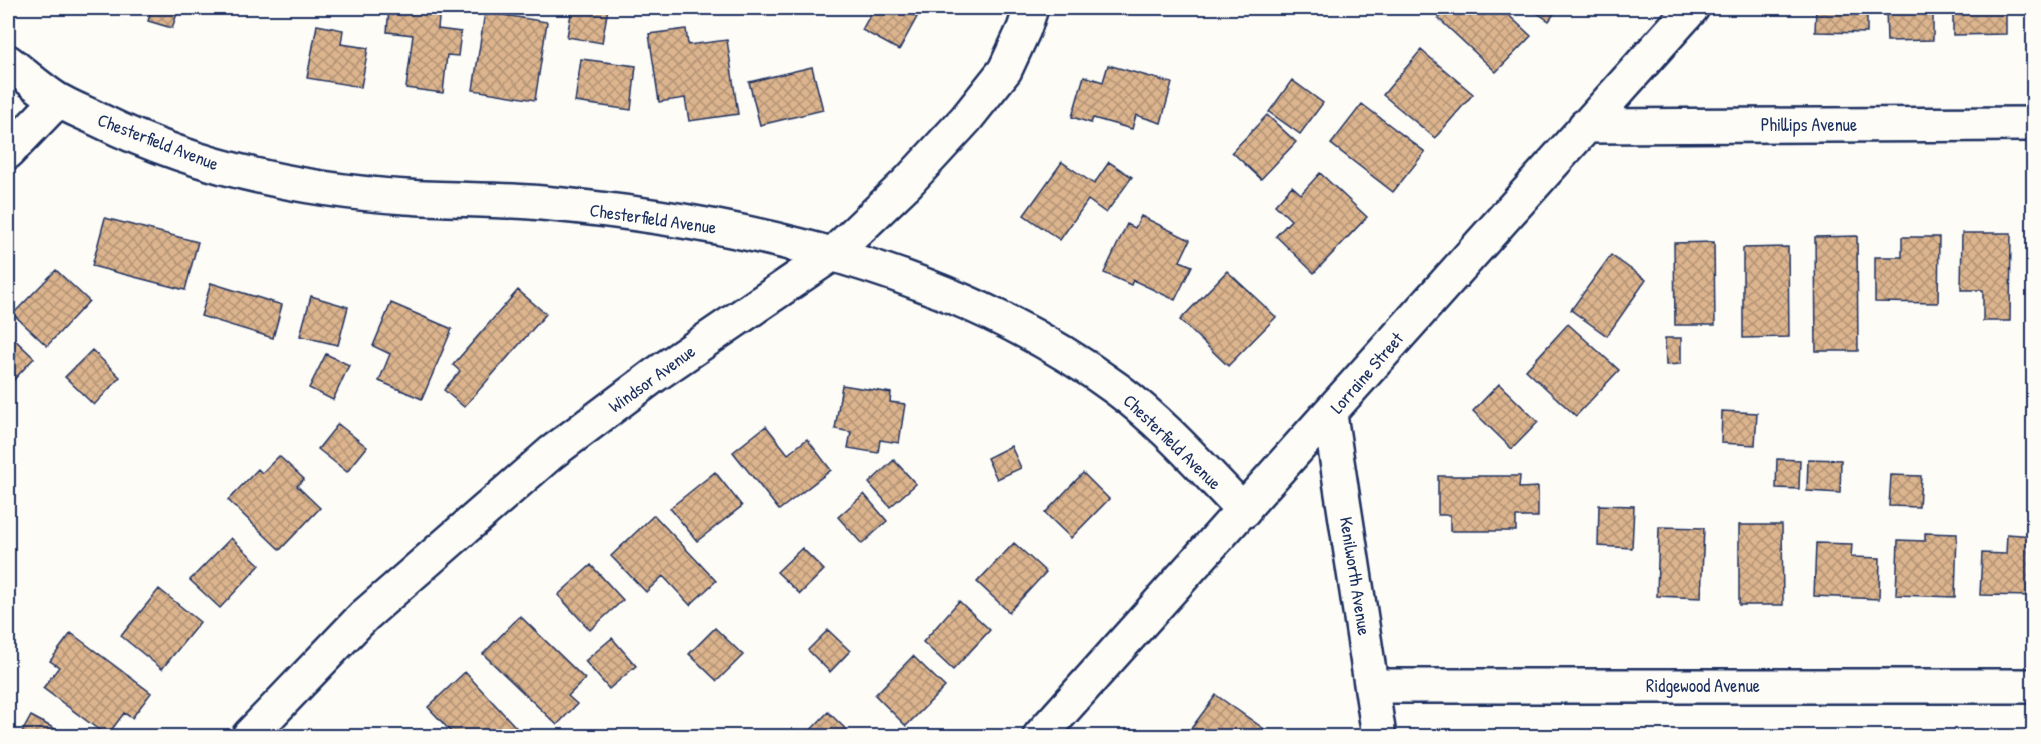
<svg xmlns="http://www.w3.org/2000/svg" width="2041" height="744" font-family="'Patrick Hand',sans-serif">
<style>
.building{fill:url(#building-cross-hatch);stroke:#1b2f5e;stroke-width:1.5}
.lines{fill:none;stroke-linecap:round;stroke-linejoin:round}
.street-casing{stroke:#1b2f5e;stroke-width:38}
.street{stroke:#fdfcf7;stroke-width:33}
.labels{text-anchor:middle;stroke-width:6;stroke-linejoin:round;paint-order:stroke}
.street-label{font-size:18px;fill:#1b2f5e;stroke:#fdfcf7}
</style>
<defs>
<pattern id="building-cross-hatch" width="8" height="8" patternUnits="userSpaceOnUse" patternTransform="scale(1.5)"><rect width="8" height="8" fill="#dcb48d"/><path d="M0 0l8 8M0 8l8-8" fill="none" stroke="#b29376"/></pattern>
</defs>
<rect width="100%" height="100%" fill="#fdfcf7"/>
<filter id="ink" filterUnits="userSpaceOnUse"><feTurbulence type="fractalNoise" baseFrequency=".0167" numOctaves="2"/><feDisplacementMap in="SourceGraphic" scale="12" xChannelSelector="R" yChannelSelector="G"/><feConvolveMatrix kernelMatrix="1 2 1 2 8 2 1 2 1" color-interpolation-filters="sRGB"/></filter>
<g filter="url(#ink)">
<path class="building" d="M152,8H179L172,28L148,21Z
M389,8H440L438,29L461,32L458,56L447,55L443,93L406,88L413,35L387,32Z
M572,8H608L602,43L567,37Z
M874,8H899L917,17L899,50L862,30Z
M1448,8H1501L1531,36L1496,72L1438,18Z
M1530,8H1558L1549,21Z
M1816,8H1867V33L1815,32Z
M1886,8H1933V40L1887,41Z
M1953,8H2006V34L1953,35Z
M485,12L547,22L535,100L473,90Z
M317,25L343,30L341,44L368,48L361,87L307,78Z
M686,29L688,45L727,40L738,114L689,121L685,98L659,102L649,34Z
M1421,50L1473,94L1435,138L1383,95Z
M581,59L636,66L631,110L575,102Z
M1108,65L1172,83L1161,123L1136,115L1132,129L1093,118L1091,123L1072,117L1084,76L1103,82Z
M812,67L823,110L760,125L749,82Z
M1292,80L1323,103L1300,134L1269,112Z
M1362,104L1425,152L1393,192L1331,144Z
M1267,115L1296,142L1261,179L1232,152Z
M1062,162L1094,184L1109,162L1132,177L1106,213L1088,200L1060,240L1024,215Z
M1320,173L1367,217L1314,273L1276,236L1291,220L1275,205L1292,186L1301,194Z
M1141,216L1190,240L1180,261L1192,266L1175,300L1133,280L1131,285L1104,273L1127,224L1135,228Z
M105,218L198,242L185,290L92,266Z
M2031,230H2034V325H2032Z
M1962,233H2011L2010,321H1983V290H1961Z
M1857,236L1858,351H1816L1815,237Z
M1902,237H1939L1938,303L1875,302V257H1902Z
M1714,242L1715,325H1675L1674,243Z
M1788,247L1789,337L1743,338V248Z
M1611,255L1646,280L1607,336L1571,310Z
M56,270L89,301L47,346L13,314Z
M1227,271L1276,317L1228,366L1180,320Z
M211,283L282,305L273,338L201,316Z
M518,290L546,314L464,407L444,390L460,371L453,365Z
M311,296L348,307L338,345L300,336Z
M391,303L452,329L422,399L379,381L390,354L373,346Z
M1568,324L1619,370L1576,416L1526,370Z
M8,333L34,358L8,386Z
M1665,338H1681V364L1666,365Z
M92,350L120,377L94,405L65,377Z
M326,354L349,365L333,400L309,388Z
M1499,384L1538,422L1512,449L1473,411Z
M842,385L891,393L890,402L905,404L899,443L880,440L878,453L848,448L851,432L835,429Z
M1722,411L1757,413L1755,445L1721,443Z
M338,424L367,447L347,472L318,449Z
M766,426L788,454L807,439L831,470L779,510L733,452Z
M1011,446L1021,468L997,479L987,458Z
M279,456L304,479L297,486L320,508L280,550L228,500L258,469L262,473Z
M1777,459L1800,460L1799,489L1776,488Z
M1808,459L1841,460L1840,493L1807,491Z
M894,460L916,484L890,507L869,483Z
M715,472L742,506L697,541L670,508Z
M1083,473L1109,499L1071,538L1045,513Z
M1891,475L1921,476L1919,507L1889,506Z
M1438,476H1520L1519,488L1538,487V517H1516V531H1450V515H1438Z
M864,494L887,521L862,544L838,517Z
M1599,505L1634,506L1632,548L1598,546Z
M654,515L716,581L690,605L663,576L646,592L611,556Z
M1739,525H1782L1783,605H1739Z
M1659,527L1704,528L1701,598L1657,596Z
M1925,533L1957,534L1955,597L1896,595L1898,540L1925,541Z
M2007,534L2034,536V596L1980,595L1982,553L2006,554Z
M231,538L260,565L220,608L190,580Z
M1014,543L1046,572L1009,612L977,582Z
M1816,543L1852,544L1851,557L1880,558L1879,599L1814,596Z
M802,548L824,570L800,594L777,572Z
M591,565L623,600L590,630L558,595Z
M159,589L200,622L162,669L121,636Z
M959,601L990,630L953,670L923,642Z
M520,616L585,679L568,696L577,704L557,725L483,654Z
M715,628L743,655L717,681L689,654Z
M828,630L850,651L830,672L808,650Z
M71,633L151,693L132,718L124,713L107,736L43,688L59,667L50,661Z
M612,638L636,666L609,689L585,661Z
M913,656L945,687L906,726L875,695Z
M465,672L524,736H455L428,707Z
M1216,695L1274,736L1187,734Z
M828,712L853,736H805Z
M31,716L68,736H20Z"/>
<g class="lines">
<g class="street-casing">
<path id="street" d="M8,62C24,74 39,88 56,99C69,107 85,113 99,120C194,167 300,190 406,197C451,200 497,199 542,203C741,221 953,268 1117,389C1164,424 1203,469 1244,511
M1585,126L2034,124
M8,152L58,100
M1330,415L1379,736
M1372,686H2034
M249,736L364,616L551,453L655,375L834,253L908,182L966,119L1005,70L1024,29L1031,8
M1040,736L1692,8"/>
</g>
<use href="#street" class="street"/>
</g>
</g>
<g class="labels">
<g class="street-label">
<text x="1809" y="131">Phillips Avenue</text>
<text transform="translate(158 142) rotate(21)" y="6">Chesterfield Avenue</text>
<text transform="translate(653 219) rotate(8)" y="6">Chesterfield Avenue</text>
<text transform="translate(1367 373) rotate(-49)" y="6">Lorraine Street</text>
<text transform="translate(652 379) rotate(-36)" y="6">Windsor Avenue</text>
<text transform="translate(1172 442) rotate(44)" y="6">Chesterfield Avenue</text>
<text transform="translate(1355 576) rotate(81)" y="6">Kenilworth Avenue</text>
<text x="1703" y="692">Ridgewood Avenue</text>
</g>
</g>
<rect width="2041" height="744" fill="none" stroke="#fdfcf7" stroke-width="30"/>
<rect x="15" y="15" width="2011" height="714" fill="none" stroke="#1b2f5e" stroke-width="2" filter="url(#ink)"/>
</svg>
